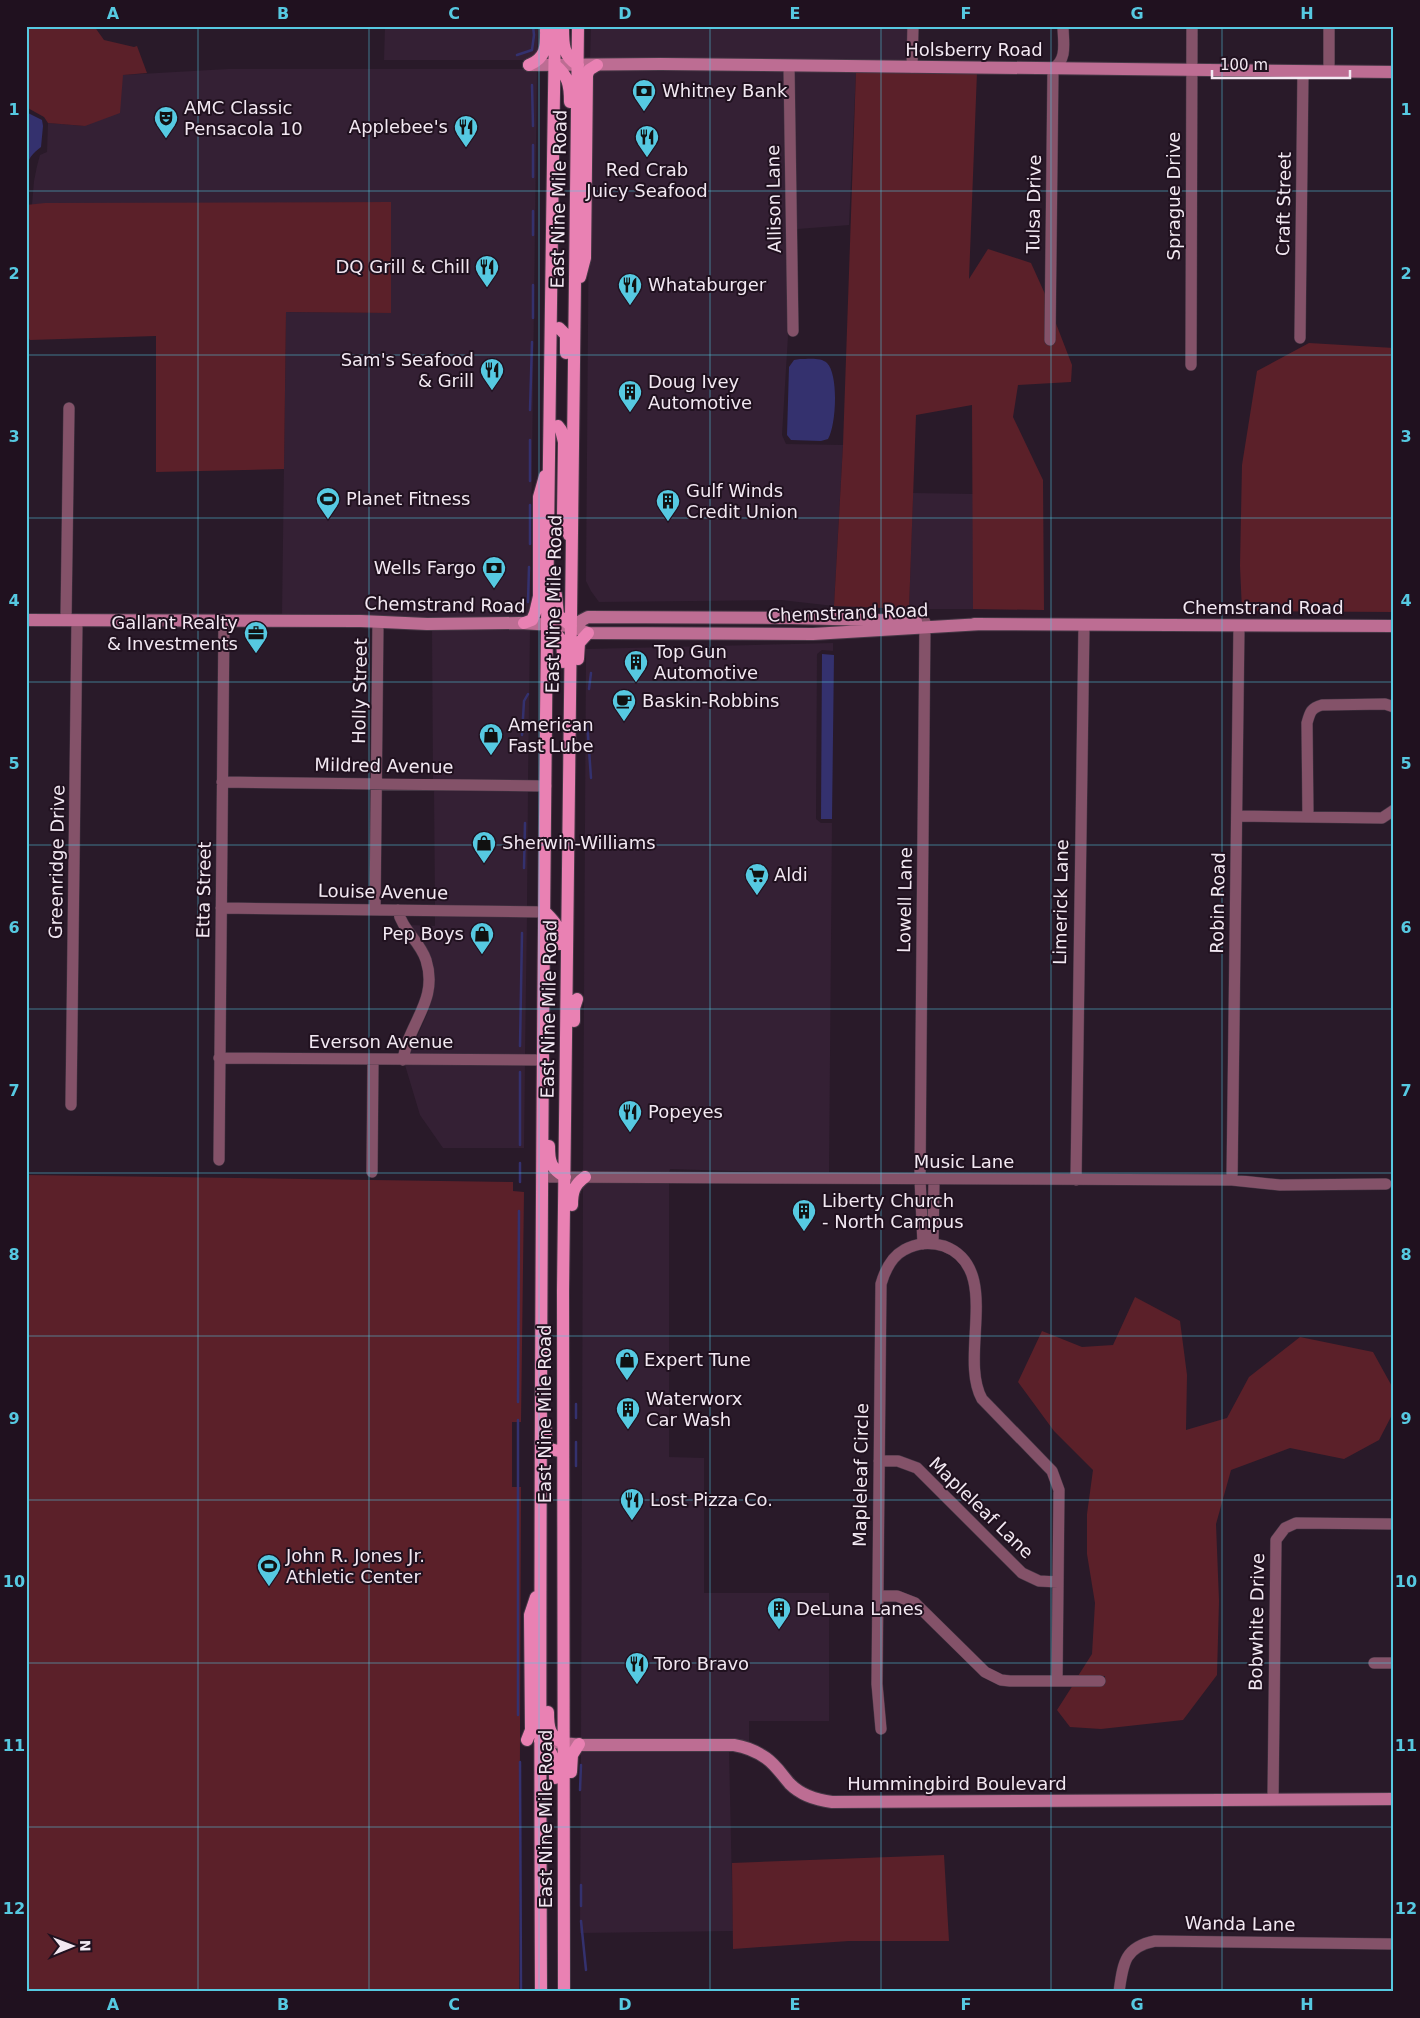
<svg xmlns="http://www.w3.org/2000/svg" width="1420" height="2018" font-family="'DejaVu Sans',sans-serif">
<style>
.built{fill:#342034}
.green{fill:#5b2029}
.water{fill:#34316e}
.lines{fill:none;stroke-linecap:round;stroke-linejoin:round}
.stream{stroke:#34316e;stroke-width:2.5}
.street-casing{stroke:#453745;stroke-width:12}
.secondary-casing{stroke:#453745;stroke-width:14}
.primary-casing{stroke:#453745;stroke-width:14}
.street{stroke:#845269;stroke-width:11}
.secondary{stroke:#bd6d93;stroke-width:12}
.primary{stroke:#e981b3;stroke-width:12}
.grid{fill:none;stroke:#56c9e1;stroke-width:1;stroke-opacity:0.55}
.labels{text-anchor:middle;stroke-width:4;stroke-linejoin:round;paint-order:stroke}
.street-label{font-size:18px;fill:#f2e8f2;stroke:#20111f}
.poi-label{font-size:18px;fill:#f2e8f2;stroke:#20111f;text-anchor:start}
.neatline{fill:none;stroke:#56c9e1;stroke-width:2}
.grid-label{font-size:16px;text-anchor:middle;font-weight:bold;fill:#56c9e1}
</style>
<rect width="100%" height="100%" fill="#291a29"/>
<path class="built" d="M385,26H538L537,60H384Z
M591,26H907V63L590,60Z
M228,69H537L530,619L427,620L282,616L286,312L391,313V202L32,205L34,181L37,166L40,155L47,152L48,123L85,126L123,75Z
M590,69L784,71L788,336L782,435L786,444L843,445L834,606L781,600L599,602L591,591L586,581Z
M794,71H856L849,225L797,229Z
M913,493L973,494V609H909Z
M432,629H530L528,781L433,780Z
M833,643V651L822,650L817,654L816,819L821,823H832L829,1174L670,1169L669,1173H583L586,649Z
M434,789L528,791L527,907L435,906Z
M435,915L527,916L525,1056L409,1055L428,1012L434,987L431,959L425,945L410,925L435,926Z
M405,1065H525L524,1148H443L420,1115Z
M583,1182H669V1457L704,1458V1593H829V1721H749V1744L581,1740Z
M581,1749L729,1750L733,1931L580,1933Z"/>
<path class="green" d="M26,26H94L104,40L134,47L137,46L147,73L123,75L120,113L85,126L48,123L44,117L26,107Z
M856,71L977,72L969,279L988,249L1031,263L1045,294V344H1055V321L1072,365L1071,382L1018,385L1013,417L1043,480L1044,610L973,609L972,405L916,415L909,609L834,606L843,445Z
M391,202V313L286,312L284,469L156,472V336L30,340L26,335V205L45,203Z
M1309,343L1394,348V612L1242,611L1240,566L1242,465L1257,371Z
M26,1175L513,1182V1191L524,1192L521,1422H512V1487H521L519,1992H26Z
M1135,1297L1180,1321L1187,1375L1186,1430L1227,1418L1249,1377L1300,1337L1373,1352L1394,1390V1411L1379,1440L1344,1459L1290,1448L1231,1470L1216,1524L1219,1601L1217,1675L1183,1720L1101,1729L1070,1727L1057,1710L1073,1685H1105V1676H1078L1092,1654L1095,1603L1087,1554V1514L1093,1470L1054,1431L1018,1382L1042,1331L1082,1347L1113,1345Z
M944,1855L949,1941H849L733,1949L732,1863Z"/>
<path class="water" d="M26,112L42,120L43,126L41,147C25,159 27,165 26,184Z
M800,359C808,359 821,357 827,363C839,375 836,426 828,439L821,441L791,440L787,435L789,367L794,360Z
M822,654L834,655L832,819H821Z"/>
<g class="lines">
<path class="stream" d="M517,55L532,50L534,35L533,26
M532,85L533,126
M533,145V177
M533,211V235
M533,318V285
M530,410L532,342
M530,440V481
M530,544V505
M528,602L529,567
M589,689L591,673
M587,721L591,778
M522,735L524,701L528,694
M524,868L525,823
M520,1046L522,933
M520,1072V1145
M520,1182V1163
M518,1402L519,1211
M576,1404V1418
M518,1420V1715
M576,1442V1466
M520,1762L521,1992
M580,1790L581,1765
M581,1885V1906
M581,1921L586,1970"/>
<g class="street-casing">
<path id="street" d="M789,66L793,331
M912,67L913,26
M1329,71V26
M1300,338L1303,71
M1050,340L1053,68C1068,60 1063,41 1063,26
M1191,365L1192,26
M66,620L69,408
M222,782L546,786
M1237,816L1382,818L1394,810
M1308,817L1307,723C1310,712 1311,708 1322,705L1385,704L1394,707
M221,908L545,912
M375,910L378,622
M398,910C401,929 420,941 426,960C439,1001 408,1023 403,1060
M219,1058L543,1060
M71,1105L77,620
M219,1160L224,620
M372,1172L373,1060
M542,1177L1232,1180L1280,1185L1386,1184
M1076,1180L1084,625
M1232,1180L1239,626
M923,1244L920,1179L921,1050L925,622
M933,1244L934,1180
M879,1461H898L917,1468L1022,1573L1039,1581L1058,1582
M878,1596H897L915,1603L985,1672L1001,1680L1010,1681H1100
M1374,1663H1394
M881,1729L877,1684L881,1284C885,1270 891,1257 904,1250C916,1243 931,1242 944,1246C1003,1268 958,1356 982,1399L1052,1471L1059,1490L1057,1681
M1273,1799L1276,1540L1285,1528L1296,1523L1394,1524
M1119,1992C1123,1964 1124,1947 1155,1941L1394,1944"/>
</g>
<g class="secondary-casing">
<path id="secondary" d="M529,65L661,64L1394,72
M26,620L361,621L427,624L520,623L571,626L588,633L813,634L982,624
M974,624L1394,626
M571,626L588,617L792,618L916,621
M553,1742L582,1745H734C746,1747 756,1751 766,1758C776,1765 782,1775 790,1784C801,1795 816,1800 832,1802L1394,1799"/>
</g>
<g class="primary-casing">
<path id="primary" d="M563,28C563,44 563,56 578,65
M529,65C548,57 546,44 546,26
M555,65C568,76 570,84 570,102
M580,277L585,258L587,75L589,70L597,65
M559,328L566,335V353
M558,426L561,430L564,442L563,516L569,535
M556,595L558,615L571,626
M524,623L532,620L535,613L539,596V497L545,476
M548,626C563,637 563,644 563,662
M578,659L579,643L588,633
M545,912C557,924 559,926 560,944
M574,1021V1008L577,999
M549,1146C549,1163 551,1168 565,1177
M572,1205C572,1192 574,1185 585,1177
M546,1430V1444L550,1449L563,1452
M548,1712C548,1727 549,1736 563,1743
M527,1740L531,1730L530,1615L536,1597
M540,1741C554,1751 555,1762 555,1778
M571,1772L572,1755L579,1744
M541,1992C538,1337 545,681 555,26
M564,1992L563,1291L578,26"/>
</g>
<use href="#street" class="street"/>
<use href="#secondary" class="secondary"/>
<use href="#primary" class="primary"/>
</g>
<path class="grid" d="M198,26V1992M369,26V1992M539,26V1992M710,26V1992M881,26V1992M1051,26V1992M1222,26V1992M26,191H1394M26,355H1394M26,518H1394M26,682H1394M26,845H1394M26,1009H1394M26,1173H1394M26,1336H1394M26,1500H1394M26,1663H1394M26,1827H1394"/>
<defs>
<g id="bank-pin" transform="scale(1.25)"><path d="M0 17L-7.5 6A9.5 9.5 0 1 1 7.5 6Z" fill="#56c9e1" stroke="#20111f"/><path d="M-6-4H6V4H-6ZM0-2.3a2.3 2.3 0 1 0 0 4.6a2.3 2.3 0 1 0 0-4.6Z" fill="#111"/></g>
<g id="theatre-pin" transform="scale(1.25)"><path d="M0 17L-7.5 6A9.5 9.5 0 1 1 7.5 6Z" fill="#56c9e1" stroke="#20111f"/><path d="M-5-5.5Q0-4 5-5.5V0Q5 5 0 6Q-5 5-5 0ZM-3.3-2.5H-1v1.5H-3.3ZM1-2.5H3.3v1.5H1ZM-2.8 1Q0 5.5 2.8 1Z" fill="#111"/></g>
<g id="restaurant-pin" transform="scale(1.25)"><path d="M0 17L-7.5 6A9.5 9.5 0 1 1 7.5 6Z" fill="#56c9e1" stroke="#20111f"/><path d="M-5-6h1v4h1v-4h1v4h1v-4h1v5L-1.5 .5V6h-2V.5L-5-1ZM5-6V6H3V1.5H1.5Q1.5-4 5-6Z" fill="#111"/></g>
<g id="building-pin" transform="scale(1.25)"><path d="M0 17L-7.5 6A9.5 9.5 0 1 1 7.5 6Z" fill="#56c9e1" stroke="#20111f"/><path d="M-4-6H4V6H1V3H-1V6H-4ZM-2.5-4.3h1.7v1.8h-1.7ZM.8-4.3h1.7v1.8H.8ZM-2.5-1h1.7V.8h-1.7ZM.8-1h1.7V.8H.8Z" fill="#111"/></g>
<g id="stadium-pin" transform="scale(1.25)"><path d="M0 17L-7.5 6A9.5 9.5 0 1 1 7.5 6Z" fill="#56c9e1" stroke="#20111f"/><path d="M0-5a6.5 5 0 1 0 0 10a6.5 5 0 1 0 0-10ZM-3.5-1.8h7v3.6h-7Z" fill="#111"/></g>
<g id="office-pin" transform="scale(1.25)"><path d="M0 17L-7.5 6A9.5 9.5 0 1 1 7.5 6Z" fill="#56c9e1" stroke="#20111f"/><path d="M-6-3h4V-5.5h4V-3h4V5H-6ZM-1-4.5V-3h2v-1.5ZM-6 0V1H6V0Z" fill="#111"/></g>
<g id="cafe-pin" transform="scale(1.25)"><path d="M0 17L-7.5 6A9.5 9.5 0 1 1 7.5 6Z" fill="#56c9e1" stroke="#20111f"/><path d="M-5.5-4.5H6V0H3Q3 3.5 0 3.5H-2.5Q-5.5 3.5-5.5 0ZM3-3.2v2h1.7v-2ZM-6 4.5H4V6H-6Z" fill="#111"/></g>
<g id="shop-pin" transform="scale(1.25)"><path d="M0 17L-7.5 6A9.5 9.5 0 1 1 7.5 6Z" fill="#56c9e1" stroke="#20111f"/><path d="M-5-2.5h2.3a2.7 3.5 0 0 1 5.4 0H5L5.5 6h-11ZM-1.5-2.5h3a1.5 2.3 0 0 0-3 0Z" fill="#111"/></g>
<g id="supermarket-pin" transform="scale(1.25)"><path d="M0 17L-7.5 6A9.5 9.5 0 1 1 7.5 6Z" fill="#56c9e1" stroke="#20111f"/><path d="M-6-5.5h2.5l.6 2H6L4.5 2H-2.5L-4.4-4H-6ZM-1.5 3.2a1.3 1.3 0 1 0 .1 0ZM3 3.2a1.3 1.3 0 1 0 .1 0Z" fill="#111"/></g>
</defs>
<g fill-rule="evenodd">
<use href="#bank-pin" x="644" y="91"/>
<use href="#theatre-pin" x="166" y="118"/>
<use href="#restaurant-pin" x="466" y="127"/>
<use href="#restaurant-pin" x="647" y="137"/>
<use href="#restaurant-pin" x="487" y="267"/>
<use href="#restaurant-pin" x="630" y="285"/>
<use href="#restaurant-pin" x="492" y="370"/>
<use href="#building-pin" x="630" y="392"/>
<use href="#stadium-pin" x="328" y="499"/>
<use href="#building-pin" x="668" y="501"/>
<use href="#bank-pin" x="494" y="568"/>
<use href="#office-pin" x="256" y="633"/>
<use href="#building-pin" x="636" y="662"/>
<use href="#cafe-pin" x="624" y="701"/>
<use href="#shop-pin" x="491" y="735"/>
<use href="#shop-pin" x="484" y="843"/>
<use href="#supermarket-pin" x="757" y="875"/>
<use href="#shop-pin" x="482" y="934"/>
<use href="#restaurant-pin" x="630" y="1112"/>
<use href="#building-pin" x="804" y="1211"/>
<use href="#shop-pin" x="627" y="1360"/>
<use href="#building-pin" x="628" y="1409"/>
<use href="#restaurant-pin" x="632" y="1500"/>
<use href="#stadium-pin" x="269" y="1566"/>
<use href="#building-pin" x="779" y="1609"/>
<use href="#restaurant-pin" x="637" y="1664"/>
</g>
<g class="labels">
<g class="street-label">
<text x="974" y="56">Holsberry Road</text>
<text transform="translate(1174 196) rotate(-90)" y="6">Sprague Drive</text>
<text transform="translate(559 199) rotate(-89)" y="6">East Nine Mile Road</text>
<text transform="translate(774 199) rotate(-91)" y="6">Allison Lane</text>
<text transform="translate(1034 204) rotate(-89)" y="6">Tulsa Drive</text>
<text transform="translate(1284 204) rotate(-89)" y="6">Craft Street</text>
<text transform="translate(554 604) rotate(-89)" y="6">East Nine Mile Road</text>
<text transform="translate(445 605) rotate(1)" y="6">Chemstrand Road</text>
<text x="1263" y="614">Chemstrand Road</text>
<text transform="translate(848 613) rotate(-2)" y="6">Chemstrand Road</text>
<text transform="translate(360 691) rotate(-89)" y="6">Holly Street</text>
<text transform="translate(384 766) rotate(1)" y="6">Mildred Avenue</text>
<text transform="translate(57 862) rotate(-89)" y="6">Greenridge Drive</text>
<text transform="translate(204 890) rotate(-89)" y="6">Etta Street</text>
<text transform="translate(383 892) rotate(1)" y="6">Louise Avenue</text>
<text transform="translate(905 900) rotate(-89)" y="6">Lowell Lane</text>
<text transform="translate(1061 902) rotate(-89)" y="6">Limerick Lane</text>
<text transform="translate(1218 903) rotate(-89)" y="6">Robin Road</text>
<text transform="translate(549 1009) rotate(-89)" y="6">East Nine Mile Road</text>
<text x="381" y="1048">Everson Avenue</text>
<text x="964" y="1168">Music Lane</text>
<text transform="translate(545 1414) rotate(-90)" y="6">East Nine Mile Road</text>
<text transform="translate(861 1475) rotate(-89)" y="6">Mapleleaf Circle</text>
<text transform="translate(981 1508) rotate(44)" y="6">Mapleleaf Lane</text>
<text transform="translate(1257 1622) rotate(-89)" y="6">Bobwhite Drive</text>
<text x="957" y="1790">Hummingbird Boulevard</text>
<text transform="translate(546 1819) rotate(-90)" y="6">East Nine Mile Road</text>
<text transform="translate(1240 1924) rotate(1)" y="6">Wanda Lane</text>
</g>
<g class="poi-label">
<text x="662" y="97">Whitney Bank</text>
<text x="184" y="114">AMC Classic<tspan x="184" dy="21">Pensacola 10</tspan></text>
<text x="448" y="133" text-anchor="end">Applebee's</text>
<text x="647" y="176" text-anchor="middle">Red Crab<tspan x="647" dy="21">Juicy Seafood</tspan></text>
<text x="470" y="273" text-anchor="end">DQ Grill &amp; Chill</text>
<text x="648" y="291">Whataburger</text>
<text x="474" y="366" text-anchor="end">Sam's Seafood<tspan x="474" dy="21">&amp; Grill</tspan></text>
<text x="648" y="388">Doug Ivey<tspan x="648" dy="21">Automotive</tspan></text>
<text x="686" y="497">Gulf Winds<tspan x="686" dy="21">Credit Union</tspan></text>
<text x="346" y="505">Planet Fitness</text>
<text x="476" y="574" text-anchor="end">Wells Fargo</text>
<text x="238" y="629" text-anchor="end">Gallant Realty<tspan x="238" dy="21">&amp; Investments</tspan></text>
<text x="654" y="658">Top Gun<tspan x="654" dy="21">Automotive</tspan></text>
<text x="642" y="707">Baskin-Robbins</text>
<text x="508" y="731">American<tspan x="508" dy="21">Fast Lube</tspan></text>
<text x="502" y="849">Sherwin-Williams</text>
<text x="774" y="881">Aldi</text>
<text x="464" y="940" text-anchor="end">Pep Boys</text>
<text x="648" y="1118">Popeyes</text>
<text x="822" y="1207">Liberty Church<tspan x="822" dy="21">- North Campus</tspan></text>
<text x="644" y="1366">Expert Tune</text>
<text x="646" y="1405">Waterworx<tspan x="646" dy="21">Car Wash</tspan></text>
<text x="650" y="1506">Lost Pizza Co.</text>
<text x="286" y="1562">John R. Jones Jr.<tspan x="286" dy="21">Athletic Center</tspan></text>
<text x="796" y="1615">DeLuna Lanes</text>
<text x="654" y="1670">Toro Bravo</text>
</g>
</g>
<rect width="1420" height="2018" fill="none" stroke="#20111f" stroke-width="55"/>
<g transform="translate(72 1946) rotate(89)" stroke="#20111f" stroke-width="4" paint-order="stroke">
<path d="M0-4L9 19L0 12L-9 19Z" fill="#f2e8f2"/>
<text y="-8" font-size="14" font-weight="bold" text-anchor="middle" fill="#f2e8f2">N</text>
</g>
<path d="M1212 70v8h138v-8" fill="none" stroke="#f2e8f2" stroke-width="2.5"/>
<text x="1220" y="70" font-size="15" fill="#f2e8f2" stroke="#20111f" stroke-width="4" paint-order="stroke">100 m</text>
<rect x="28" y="28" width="1364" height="1962" class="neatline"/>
<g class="grid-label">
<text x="113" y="19">A</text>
<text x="283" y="19">B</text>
<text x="454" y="19">C</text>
<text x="625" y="19">D</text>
<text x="795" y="19">E</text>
<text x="966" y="19">F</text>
<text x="1137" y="19">G</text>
<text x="1307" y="19">H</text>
<text x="14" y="115">1</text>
<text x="1406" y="115">1</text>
<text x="14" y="279">2</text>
<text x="1406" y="279">2</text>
<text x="14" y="442">3</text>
<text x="1406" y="442">3</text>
<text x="14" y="606">4</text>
<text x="1406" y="606">4</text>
<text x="14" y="769">5</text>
<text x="1406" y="769">5</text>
<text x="14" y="933">6</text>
<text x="1406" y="933">6</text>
<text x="14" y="1096">7</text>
<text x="1406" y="1096">7</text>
<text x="14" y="1260">8</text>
<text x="1406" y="1260">8</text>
<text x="14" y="1424">9</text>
<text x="1406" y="1424">9</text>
<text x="14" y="1587">10</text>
<text x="1406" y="1587">10</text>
<text x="14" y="1751">11</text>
<text x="1406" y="1751">11</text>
<text x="14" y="1914">12</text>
<text x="1406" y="1914">12</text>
<text x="113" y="2010">A</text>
<text x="283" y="2010">B</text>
<text x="454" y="2010">C</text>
<text x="625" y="2010">D</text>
<text x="795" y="2010">E</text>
<text x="966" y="2010">F</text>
<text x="1137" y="2010">G</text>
<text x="1307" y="2010">H</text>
</g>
</svg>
